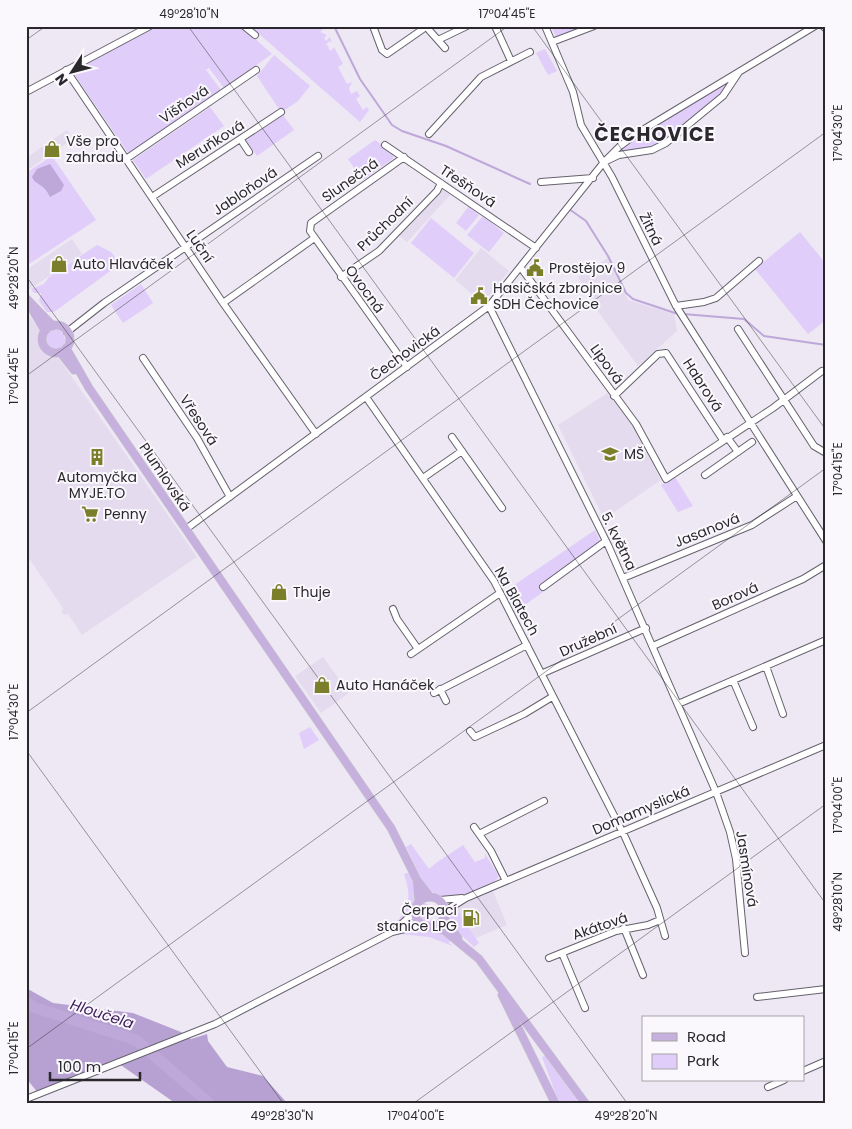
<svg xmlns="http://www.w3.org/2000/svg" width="852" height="1129" font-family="Poppins,sans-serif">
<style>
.built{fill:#e4dcee}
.green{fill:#e0cdf9}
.forest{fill:#b7a1d2}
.water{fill:#bea7d9}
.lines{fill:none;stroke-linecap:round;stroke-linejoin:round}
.stream{stroke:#bea7d9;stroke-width:2}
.river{stroke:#bea7d9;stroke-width:11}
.minor-casing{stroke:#66626c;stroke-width:8}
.major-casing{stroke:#cccbcc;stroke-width:9}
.minor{stroke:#fff;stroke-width:6}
.major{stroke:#c6b0dd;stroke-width:8}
.ticks{fill:none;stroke:#2a282c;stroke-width:1;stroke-opacity:0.45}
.labels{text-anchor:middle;stroke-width:4;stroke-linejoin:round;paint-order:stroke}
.street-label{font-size:14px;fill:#2a282c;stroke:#faf7fd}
.poi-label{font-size:14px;fill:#2a282c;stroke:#faf7fd;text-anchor:start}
.water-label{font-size:15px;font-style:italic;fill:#3b1c57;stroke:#faf7fd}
.district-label{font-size:19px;font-weight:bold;letter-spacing:1px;fill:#2a282c;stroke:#faf7fd}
.neatline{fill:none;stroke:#2a282c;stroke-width:2}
.ticks-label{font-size:12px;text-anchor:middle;fill:#2a282c}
</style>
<rect width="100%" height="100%" fill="#ede8f4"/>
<path class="built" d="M67,130L73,139L26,171V158Z
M443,187L452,193L407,242L398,235Z
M72,239L82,254L30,289L26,284V270Z
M481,248L509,271L483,303L455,280Z
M608,258L628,300L674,314L677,331L638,366L596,309L578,277Z
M26,311L197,557L82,635L68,614L64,615L61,612L63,608L26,554Z
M609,392L635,429L661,480L604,519L558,425Z
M323,657L349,693L321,713L295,676Z
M493,891L507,925L476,938L457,909L458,906Z"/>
<path class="green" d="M157,26H241L272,54L224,88L209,68L206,70L221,90L128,153L74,74L75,69Z
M250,26H318L320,29L323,27L324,28L320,32L327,35L324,38L326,41L330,37L332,43L330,41L326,44L329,47L332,44L328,48L331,51L334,47L343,64L338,67L347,84L352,82L349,88L351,94L357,91L360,96L356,99L363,110L367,107L369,110L360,122Z
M551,26H574L576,29L556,37Z
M545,49L557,71L548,75L536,53Z
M274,55L310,86L298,101L283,111L279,109L257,76Z
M739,72L723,96L652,150L617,154L620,146Z
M210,107L224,126L146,179L133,160Z
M283,115L294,130L257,156L246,140Z
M375,140L394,154L393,159L363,180L348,159Z
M52,156L96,220L26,266V173Z
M469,206L479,215L466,231L456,223Z
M483,216L504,233L489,252L467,235Z
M431,218L474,253L454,278L411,243Z
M800,232L826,264V320L808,334L755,269Z
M97,245L111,252L120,264L54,312H47L39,301L41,293H34L31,289L44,284L49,277Z
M141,284L153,303L123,323L111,305Z
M45 339a10 10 0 1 1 20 0a10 10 0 1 1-20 0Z
M675,477L693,506L678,512L661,485Z
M595,530L600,541L539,585L543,592L515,612L504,592Z
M310,727L319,740L304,749L299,733Z
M411,844L429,869C440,859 450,854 463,845L475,862L485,858V854L499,876C495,885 482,887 473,891C427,909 424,882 406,847Z
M410,872C421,900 417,908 396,926L394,924C411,910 411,893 404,874Z
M473,898L458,906L457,909L479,943L474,947L451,925L448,915C452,906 464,902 473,898Z
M424,902L431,907L429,918L436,922L427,923L421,918L419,910Z
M420,927L439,930L452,938L449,943L453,946L429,937L401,934L400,931Z
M545,1056L579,1103H559L542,1057Z"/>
<path class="forest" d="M26,988L53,1003L133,1013L181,1032L191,1039L207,1034L208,1041L227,1067L263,1076L287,1103H175L115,1061L38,1093L26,1078Z"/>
<path class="water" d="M50,164L64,185L61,191L50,197C44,183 36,186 32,177L37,169Z"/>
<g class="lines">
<path class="stream" d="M334,26L360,79L392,125L402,131L446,146L530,184
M569,209L586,221L608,256L626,293L633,299L678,314
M683,314L744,319L764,336L826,345"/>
<path class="river" d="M26,1002L33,1007L136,1040L209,1103"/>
<g class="minor-casing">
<path id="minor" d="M244,26L255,35
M373,26L382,50L387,54L423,29
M495,26L511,61
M545,26L573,92L581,125L612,177L676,306L826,541
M823,26L826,29
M429,30L445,48
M438,40L467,26
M552,42L594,26
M66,70L223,303L316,434
M739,72L723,96L666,143L652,150L619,155L604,162L620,146L636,134L815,26
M26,92L150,26
M429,134L481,77L530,52
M241,140L249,152
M385,145L536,248
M404,157L311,223L310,231L407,367
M126,159L256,70
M541,182L593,178
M152,197L281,112
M521,268L636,424L666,479L773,408L822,371
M341,277L379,251L437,191L441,183
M223,303L313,239
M489,306L608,545L716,792L730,832L736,859L745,953
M676,306L704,302L716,298L759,261
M738,329L814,446L826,453
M67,332L104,303L318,156
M143,358L197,438L230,497
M614,396L658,354L666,353L723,440
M366,397L494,581L625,837L657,908L665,936
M452,437L502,508
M727,437L738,452
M705,475L752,442
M423,478L462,451
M186,529L489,306L604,162
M623,578L752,525L797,496
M543,587L606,541
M393,609L397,619L418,649
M653,646L803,579L826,565
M411,654L500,593
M766,666L783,714
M541,674L646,628
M733,680L753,727
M440,689L446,701
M434,693L527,645
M678,704L826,640
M470,731L475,737L524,714L552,697
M474,827L491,851L506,881
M479,834L544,801
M440,900L462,898
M445,911L466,898L826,745
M397,928L415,912
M624,928L643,975
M562,953L585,1008
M549,958L616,931L648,925L660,920
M757,997L826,989
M803,1071L826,1061
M768,1087L784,1080
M26,1099L215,1024L392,932L421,925"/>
</g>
<g class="major-casing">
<path id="major" d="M26,298L53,326
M32,309L45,331
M42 339a14 14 0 1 1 28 0a14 14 0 1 1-28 0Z
M66,348L89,388L391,828L417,880L430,897
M60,352L74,370
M417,880L419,901
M415 912a15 15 0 1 1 30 0a15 15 0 1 1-30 0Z
M444,918L458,938
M434,927L445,931L479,959L585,1103
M502,995L555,1103"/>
</g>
<use href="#minor" class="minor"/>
<use href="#major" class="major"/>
</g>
<path class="ticks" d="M188,26L826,904M532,26L826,430M26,40L46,26M26,276L627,1103M26,376L508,26M26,713L826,132M26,750L283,1103M26,1049L826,468M414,1103L826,804"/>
<defs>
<g id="shop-bare" transform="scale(1.35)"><path d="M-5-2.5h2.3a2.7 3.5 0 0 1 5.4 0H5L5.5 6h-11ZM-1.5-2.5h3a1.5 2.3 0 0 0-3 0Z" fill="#7b7f29" stroke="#faf7fd" stroke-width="2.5" paint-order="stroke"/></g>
<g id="civic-bare" transform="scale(1.35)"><path d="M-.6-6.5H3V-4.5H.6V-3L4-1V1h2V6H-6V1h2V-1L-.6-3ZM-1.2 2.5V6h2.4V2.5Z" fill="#7b7f29" stroke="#faf7fd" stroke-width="2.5" paint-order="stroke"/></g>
<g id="school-bare" transform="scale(1.35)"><path d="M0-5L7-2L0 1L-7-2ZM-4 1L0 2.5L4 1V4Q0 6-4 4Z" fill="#7b7f29" stroke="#faf7fd" stroke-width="2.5" paint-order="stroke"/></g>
<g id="building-bare" transform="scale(1.35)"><path d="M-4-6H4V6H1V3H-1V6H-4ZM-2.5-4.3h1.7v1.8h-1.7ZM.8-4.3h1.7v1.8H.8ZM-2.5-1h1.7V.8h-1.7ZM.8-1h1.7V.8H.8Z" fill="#7b7f29" stroke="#faf7fd" stroke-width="2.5" paint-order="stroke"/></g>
<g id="supermarket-bare" transform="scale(1.35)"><path d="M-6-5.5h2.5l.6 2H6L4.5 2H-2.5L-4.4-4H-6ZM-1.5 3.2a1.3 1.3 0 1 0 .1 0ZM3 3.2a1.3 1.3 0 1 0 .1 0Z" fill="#7b7f29" stroke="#faf7fd" stroke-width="2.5" paint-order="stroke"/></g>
<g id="fuel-bare" transform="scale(1.35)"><path d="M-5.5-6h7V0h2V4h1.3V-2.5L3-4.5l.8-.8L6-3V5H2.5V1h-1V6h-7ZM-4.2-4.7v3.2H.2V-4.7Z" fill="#7b7f29" stroke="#faf7fd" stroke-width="2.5" paint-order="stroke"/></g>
</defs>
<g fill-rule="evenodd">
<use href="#shop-bare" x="52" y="149"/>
<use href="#shop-bare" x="59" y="264"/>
<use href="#civic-bare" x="535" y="268"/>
<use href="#civic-bare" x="479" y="296"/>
<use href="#school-bare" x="610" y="454"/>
<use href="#building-bare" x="97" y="457"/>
<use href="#supermarket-bare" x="90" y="514"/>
<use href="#shop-bare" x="279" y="592"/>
<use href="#shop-bare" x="322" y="685"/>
<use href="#fuel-bare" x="471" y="918"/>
</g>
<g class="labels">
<g class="street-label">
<text transform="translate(184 104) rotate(-34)" y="5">Višňová</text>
<text transform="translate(210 144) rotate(-32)" y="5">Meruňková</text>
<text transform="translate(350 180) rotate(-35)" y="5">Slunečná</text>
<text transform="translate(468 186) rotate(34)" y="5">Třešňová</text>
<text transform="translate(245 191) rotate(-34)" y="5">Jabloňová</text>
<text transform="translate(385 224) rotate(-44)" y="5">Průchodní</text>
<text transform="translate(651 229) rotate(64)" y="5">Žitná</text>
<text transform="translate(200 246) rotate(56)" y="5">Luční</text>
<text transform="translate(365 289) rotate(54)" y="5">Ovocná</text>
<text transform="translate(405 353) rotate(-36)" y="5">Čechovická</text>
<text transform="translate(607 364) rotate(54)" y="5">Lipová</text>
<text transform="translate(703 385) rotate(57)" y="5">Habrová</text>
<text transform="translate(199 420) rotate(57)" y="5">Vřesová</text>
<text transform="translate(165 477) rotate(56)" y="5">Plumlovská</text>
<text transform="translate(707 530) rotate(-22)" y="5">Jasanová</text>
<text transform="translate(619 541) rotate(64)" y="5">5. května</text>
<text transform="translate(735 596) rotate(-24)" y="5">Borová</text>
<text transform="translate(517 601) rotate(61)" y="5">Na Blatech</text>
<text transform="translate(588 640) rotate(-24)" y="5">Družební</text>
<text transform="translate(641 810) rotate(-23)" y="5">Domamyslická</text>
<text transform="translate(747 869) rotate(81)" y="5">Jasmínová</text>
<text transform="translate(600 926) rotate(-19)" y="5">Akátová</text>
</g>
<g class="poi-label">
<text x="66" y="146">Vše pro<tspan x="66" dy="16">zahradu</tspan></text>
<text x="73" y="269">Auto Hlaváček</text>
<text x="549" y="273">Prostějov 9</text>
<text x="493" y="293">Hasičská zbrojnice<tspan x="493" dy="16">SDH Čechovice</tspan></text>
<text x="624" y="459">MŠ</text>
<text x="97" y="482" text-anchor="middle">Automyčka<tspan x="97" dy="16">MYJE.TO</tspan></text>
<text x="104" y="519">Penny</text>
<text x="293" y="597">Thuje</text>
<text x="336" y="690">Auto Hanáček</text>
<text x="457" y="915" text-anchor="end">Čerpací<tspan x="457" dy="16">stanice LPG</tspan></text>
</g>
<g class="water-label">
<text transform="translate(102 1014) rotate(18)" y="5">Hloučela</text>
</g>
<g class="district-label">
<text x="655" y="141">ČECHOVICE</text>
</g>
</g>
<rect width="852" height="1129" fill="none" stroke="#faf7fd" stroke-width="55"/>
<rect x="642" y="1016" width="162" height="65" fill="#faf7fd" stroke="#a7a4a9"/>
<rect x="652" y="1033" width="25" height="8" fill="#c6b0dd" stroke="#a7a4a9"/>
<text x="687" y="1042" font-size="15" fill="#2a282c">Road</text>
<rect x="652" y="1054" width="25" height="15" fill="#e0cdf9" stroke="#a7a4a9"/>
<text x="687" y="1066" font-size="15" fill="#2a282c">Park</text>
<g transform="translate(72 72) rotate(234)" stroke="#faf7fd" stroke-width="4" paint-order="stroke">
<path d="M0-4L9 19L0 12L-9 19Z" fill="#2a282c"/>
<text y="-8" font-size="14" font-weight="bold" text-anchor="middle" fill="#2a282c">N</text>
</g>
<path d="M50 1072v8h90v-8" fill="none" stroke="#2a282c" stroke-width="2.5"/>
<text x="58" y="1072" font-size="15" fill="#2a282c" stroke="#faf7fd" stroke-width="4" paint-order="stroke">100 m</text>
<rect x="28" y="28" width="796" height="1074" class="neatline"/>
<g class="ticks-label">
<text x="189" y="18">49°28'10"N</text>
<text x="507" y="18">17°04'45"E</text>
<text transform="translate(838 133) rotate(-90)" y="4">17°04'30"E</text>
<text transform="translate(14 278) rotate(-90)" y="4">49°28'20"N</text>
<text transform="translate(14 376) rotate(-90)" y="4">17°04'45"E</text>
<text transform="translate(838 469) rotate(-90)" y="4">17°04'15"E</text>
<text transform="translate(14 712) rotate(-90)" y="4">17°04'30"E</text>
<text transform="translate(838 805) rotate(-90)" y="4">17°04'00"E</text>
<text transform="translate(838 902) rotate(-90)" y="4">49°28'10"N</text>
<text transform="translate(14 1048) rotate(-90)" y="4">17°04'15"E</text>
<text x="282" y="1120">49°28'30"N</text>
<text x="416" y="1120">17°04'00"E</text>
<text x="626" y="1120">49°28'20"N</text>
</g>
</svg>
